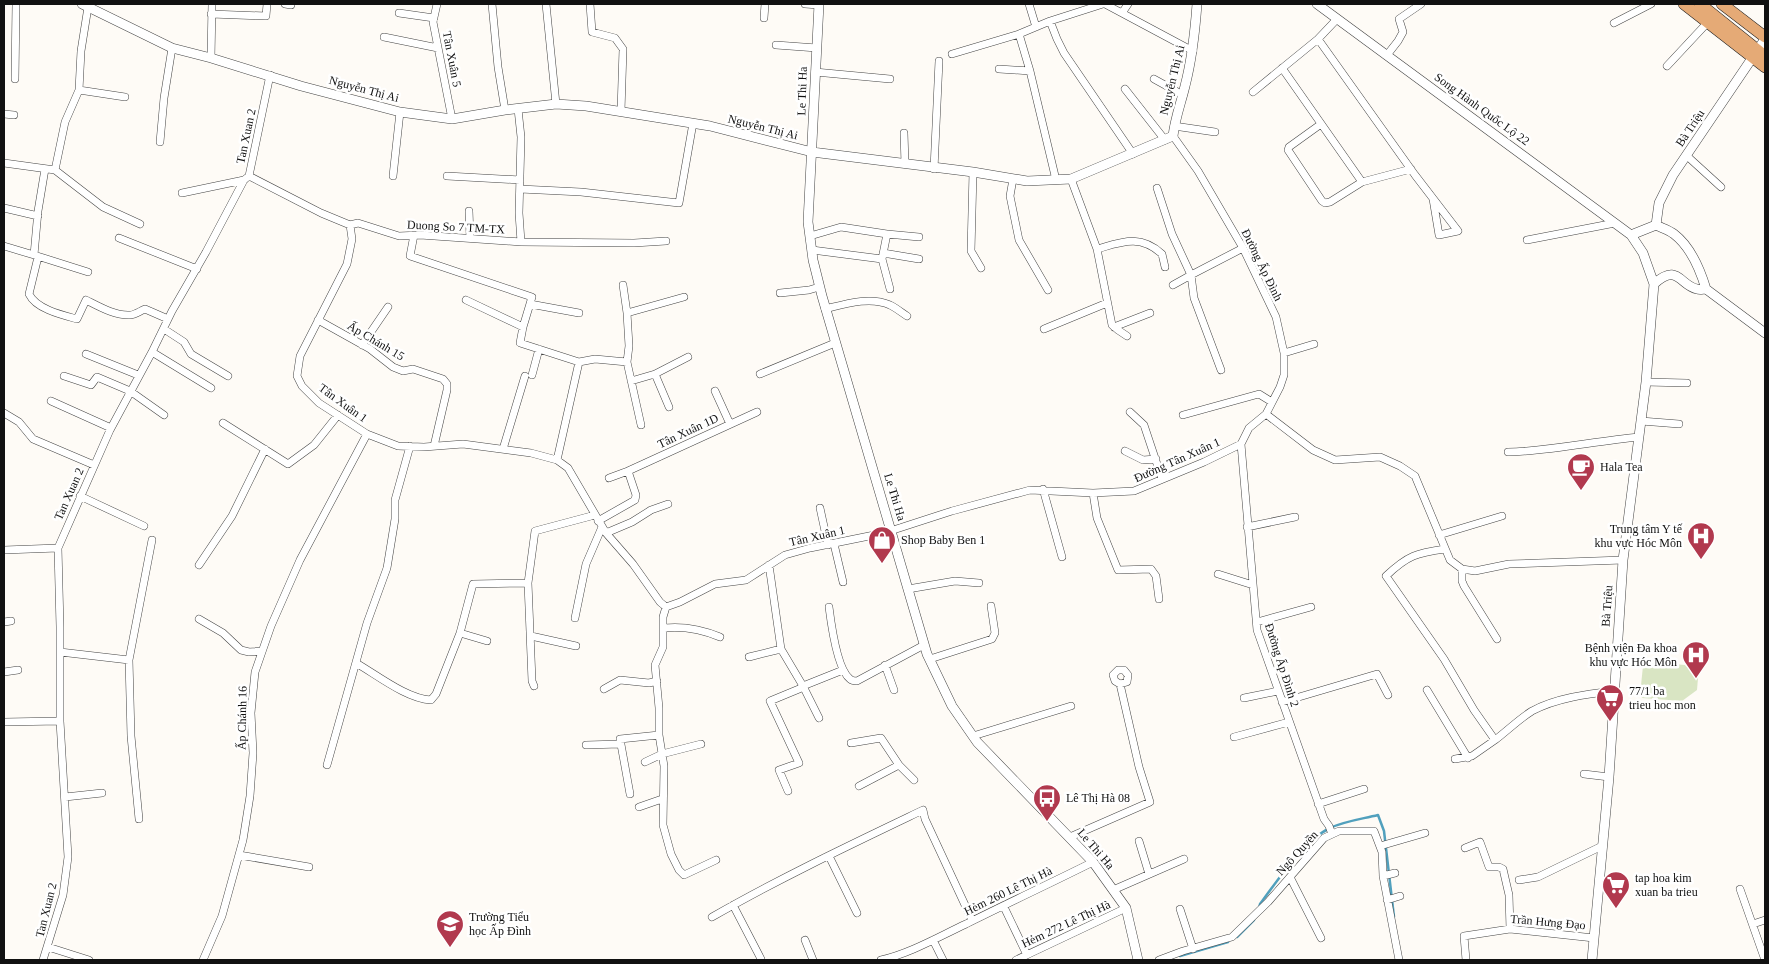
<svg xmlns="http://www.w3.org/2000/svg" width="1769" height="964" font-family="'Times New Roman',serif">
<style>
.green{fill:#d9e5c3}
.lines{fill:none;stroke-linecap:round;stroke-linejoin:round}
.stream{stroke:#51a0bd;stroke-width:2.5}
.minor-casing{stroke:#444;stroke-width:8}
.tertiary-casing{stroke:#444;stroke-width:10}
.trunk-casing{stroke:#222;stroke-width:12}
.minor{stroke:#fff;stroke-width:7}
.tertiary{stroke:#fff;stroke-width:9}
.trunk{stroke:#e5aa76;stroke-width:11}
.labels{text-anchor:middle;stroke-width:5;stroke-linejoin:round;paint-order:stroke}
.street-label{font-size:12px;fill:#111;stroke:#fff}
.poi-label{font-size:12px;fill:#111;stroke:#fff;text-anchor:start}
</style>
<rect width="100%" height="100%" fill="#fefbf6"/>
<path class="green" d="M1646,662L1685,665L1698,678L1697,690L1682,701L1642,698L1640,695L1643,666Z"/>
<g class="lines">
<path class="stream" d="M1259,908L1260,904C1276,882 1306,839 1330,828C1345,821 1362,819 1378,815L1384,831L1394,917
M1237,937L1254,920
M1180,956L1228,942"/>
<g class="minor-casing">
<path id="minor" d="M285,4L291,5
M437,4L433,22L452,119
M492,4L498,67L505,110
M546,4L556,104
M590,4L592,32L615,38L623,49L621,111
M805,4L819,5
M1029,4L1036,27
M1105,4L1193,51
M88,7L81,51L79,90L65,122L55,170L103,207L140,224
M399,13L434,18
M1122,13L1128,4
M211,14L266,16L267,4
M764,18L765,4
M1050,21L1057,39L1064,53L1133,154
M1614,23L1651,4
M1019,34L1050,21L1103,4
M384,37L438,48
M1318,39L1415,175L1458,231L1439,235L1433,199
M776,45L817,48
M952,54L1019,34L1030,71L1056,180
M1387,55L1398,41L1403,32L1399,19L1421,4
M211,58L212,4
M1667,66L1709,21
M1282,68L1362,182
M999,69L1030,71
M815,72L890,79
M15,79L16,4
M1154,79L1183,95
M1125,89L1165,140
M79,90L125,97
M1253,92L1318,39L1337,19
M4,114L14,115
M1321,124L1289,147L1288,150L1322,201L1325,203L1330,202L1362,182L1411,169
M1174,126L1215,132
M904,133L905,164
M160,142L164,98L172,48
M1687,156L1721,187
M4,163L55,170
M45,169L38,211L34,255L88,272
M934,169L939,61
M973,172L971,251L981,268
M249,176L321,213L350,225L352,239L347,264L300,356L297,376L302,386L319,403L367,434L398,446L424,447L463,444L531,453L557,460L568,468L606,533L633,564L660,602L666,607L680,602L715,584L746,580L785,555L810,548L884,533L952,511L1030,490L1093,493L1134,491L1204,462L1241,444L1249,428L1266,414L1280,387L1284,375V353L1276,317L1243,248L1198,171L1173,136
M393,176L400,112
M447,176L520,180
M1013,179L1010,196L1019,240L1048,290
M1071,179L1097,249L1112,325L1118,330L1127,336
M1157,188L1172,234L1191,275L1243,248
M520,189L581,192L679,203L693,123
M182,193L244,180
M4,208L38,216
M469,211L470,237
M350,225L358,223L399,236L420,235L521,242L519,213L521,137L518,109
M887,234L919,237
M414,235L410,256L532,297L523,327L520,343L579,362
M810,236L841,227L887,234L882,259
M119,238L197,269
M1527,240L1615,223
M521,242L634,243L666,241
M4,246L34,255
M1097,249C1122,242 1140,234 1162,254L1165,267
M812,250L882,259L890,289
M883,253L919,259
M38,257L29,294C36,309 62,315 77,319L86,300C98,306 115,316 130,315C135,315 140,311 145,309L168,319
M623,285L627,313
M1173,285L1191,275L1194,298L1221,370
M780,293L809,290L819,287
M466,300L523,327
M530,304L579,313
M825,309C845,304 870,296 890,305C896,308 901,312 907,316
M318,320L370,349L393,367L403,371L413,369L443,379L447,384V390L434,446
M1114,327L1150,313
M164,329L184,342L191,354L228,376
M1044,329L1107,303
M362,345L388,307
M152,352L211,388
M1284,353L1314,344
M86,354L138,375
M627,362L641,425
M655,374L669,407
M760,374L835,343
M532,375L539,349
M64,376L91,385L97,377L130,391L164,415
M631,381L655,374L688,357
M1646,382L1687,383
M715,391L730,424
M51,401L111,428
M1130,412L1144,425L1162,479
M4,413L19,422L33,439L94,465
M1266,414L1313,450L1335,460L1380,457L1400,466L1415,476L1450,560L1462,569L1475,571L1509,564L1623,560
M1183,415L1259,394L1272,402
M1641,421L1679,424
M223,423L288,464L314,445L338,415
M1241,444L1257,630L1324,819L1329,826L1332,834
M503,449L525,376
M1125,451L1143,460L1156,459
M1508,452C1551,451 1595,441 1639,437
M557,460L579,362L595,359L627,362L629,346L627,313L684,297
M609,478L628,471
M1043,489L1062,557
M1093,493L1097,518L1118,570L1151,569L1156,576L1159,599
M80,496L144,526
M820,508L828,545
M598,521L635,500L636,495L628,471L757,412
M1247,527L1295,517
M606,533L632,522L651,510L668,504
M1439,535L1502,516
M834,544L843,582
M1445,549C1417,553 1408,555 1386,576L1444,659L1474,710L1495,740C1507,731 1519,719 1532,711C1556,698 1587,694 1614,691
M4,550L58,548
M199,565L232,516L265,449
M769,565L781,649L803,686L843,670
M1462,569V581L1464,586L1497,639
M1218,574L1253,585
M528,583L532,681L534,686
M908,589L955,581L979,583
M666,607L663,617V647L655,665L659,708V735L664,766L663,825L671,854L679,870L684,875L716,860
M829,607C831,623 837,669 850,679C852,681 854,681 857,681L924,645
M575,618L586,564L602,527
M199,619L223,633L241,650L249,652L262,651
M4,622L11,621
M1257,622L1311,607
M664,628C684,626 701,629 720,637
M531,636L576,646
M487,641L460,633L473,584L528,583L535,531L595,515
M60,652L129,660L152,540
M749,657L781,649
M930,659L992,639L995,633L991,606
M129,660L131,736L139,819
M356,663C377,675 407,699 431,700L436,694L460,633
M885,665L894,690
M1118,670H1124L1128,675L1127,682L1120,684L1115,681L1113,675Z
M4,672L18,670
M604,689L620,680L649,683L657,681
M1427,690L1468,758
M1244,698L1278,691
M1282,702L1377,674L1388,695
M4,722L60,721
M973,736L1071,706
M1234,737L1289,722
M851,743L881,738L899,765
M586,745L620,744
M1455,759L1472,756L1495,740
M645,762L662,754L701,744
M327,765L367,623L387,568L395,519V500L410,446
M1584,774L1609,777
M859,786L899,765L914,780
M788,791L779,770L799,763L770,701L799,689L803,686L819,718
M630,794L620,739L659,735
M65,797L102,793
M1318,804L1364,789
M639,807L662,799
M1070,837L1150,802L1139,767L1120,684
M1139,841L1149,874
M1380,846L1425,833
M1465,848L1480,842L1489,867H1499L1503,869L1509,895L1510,929
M239,855L309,867
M829,856L857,913
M1383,876L1395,873
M1290,877L1321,938
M1519,880L1538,877L1602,846
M1740,889L1765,960
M1113,890L1184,859
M1387,900L1400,896
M733,905L761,959
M1004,907L1027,955
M1180,909L1193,949
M712,917C780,878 852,844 923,810L925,819L972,920
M1753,924L1765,920
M805,940L813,960
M933,940L943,960
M48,947L89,960
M43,960L63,895L68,857L60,721V627L58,548L110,430L152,352L172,311L206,252L244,180L249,176L270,75
M203,960L222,916L243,840L250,796L253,753L251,713L255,672L271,626L300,560L367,434
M881,960C911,953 938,937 966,924C1008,903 1051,883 1093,862
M1016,960L1126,908
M1159,960L1183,951L1232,937L1268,902L1324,838L1339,831H1374L1382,852L1383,876L1399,960
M1466,960L1464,936L1510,929L1594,938"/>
</g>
<g class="tertiary-casing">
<path id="tertiary" d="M82,4L172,48L211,58L301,86L400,112L452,119L505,110L556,104L586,106L710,126L812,152L973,172L1027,181L1071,179L1173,136C1175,118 1181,103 1185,86C1192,59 1195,32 1197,4
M819,4L808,222L813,260L822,296L927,654L952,706L977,742L1093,862L1126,908L1138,960
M1317,4L1631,235L1643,253L1654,284L1646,382L1623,560L1609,777L1592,960
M1656,225L1659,203L1673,175L1765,39
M1631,235L1656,225C1662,228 1669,230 1674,234C1691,247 1700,269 1706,289
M1654,284C1678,262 1680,286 1697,289C1700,290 1703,289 1706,289
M1706,289L1765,333"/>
</g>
<g class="trunk-casing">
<path id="trunk" d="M1684,4L1765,67
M1700,4L1765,56
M1722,4L1765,37"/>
</g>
<use href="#minor" class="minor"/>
<use href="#tertiary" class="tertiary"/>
<use href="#trunk" class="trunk"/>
</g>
<defs>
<g id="cafe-pin" transform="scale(1.4375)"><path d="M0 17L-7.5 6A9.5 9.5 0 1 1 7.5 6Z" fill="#b1394e" stroke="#fff"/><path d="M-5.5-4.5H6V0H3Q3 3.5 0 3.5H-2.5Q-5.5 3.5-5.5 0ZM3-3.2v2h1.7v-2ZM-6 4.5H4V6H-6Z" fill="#fff"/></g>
<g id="hospital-pin" transform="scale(1.4375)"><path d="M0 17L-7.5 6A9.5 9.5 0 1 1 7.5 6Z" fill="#b1394e" stroke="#fff"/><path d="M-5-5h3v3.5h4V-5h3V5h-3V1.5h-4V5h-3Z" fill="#fff"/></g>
<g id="shop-pin" transform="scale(1.4375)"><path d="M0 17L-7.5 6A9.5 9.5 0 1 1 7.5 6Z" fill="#b1394e" stroke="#fff"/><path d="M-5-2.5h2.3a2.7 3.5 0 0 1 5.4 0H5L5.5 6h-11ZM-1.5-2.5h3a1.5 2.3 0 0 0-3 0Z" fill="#fff"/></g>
<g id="supermarket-pin" transform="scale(1.4375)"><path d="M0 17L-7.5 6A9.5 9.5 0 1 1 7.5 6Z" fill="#b1394e" stroke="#fff"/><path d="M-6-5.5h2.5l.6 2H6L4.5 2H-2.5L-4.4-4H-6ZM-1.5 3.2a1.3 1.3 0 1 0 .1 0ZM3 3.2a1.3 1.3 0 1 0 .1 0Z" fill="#fff"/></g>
<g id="bus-pin" transform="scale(1.4375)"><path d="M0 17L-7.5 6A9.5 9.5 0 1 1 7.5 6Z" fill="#b1394e" stroke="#fff"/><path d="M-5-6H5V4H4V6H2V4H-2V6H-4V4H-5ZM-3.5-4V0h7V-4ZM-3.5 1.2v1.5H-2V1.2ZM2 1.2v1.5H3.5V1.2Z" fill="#fff"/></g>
<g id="school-pin" transform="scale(1.4375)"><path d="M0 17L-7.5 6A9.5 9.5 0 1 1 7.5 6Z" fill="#b1394e" stroke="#fff"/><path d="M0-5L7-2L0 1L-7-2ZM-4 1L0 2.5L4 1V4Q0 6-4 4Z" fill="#fff"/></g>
</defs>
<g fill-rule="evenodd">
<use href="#cafe-pin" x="1581" y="467"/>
<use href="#hospital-pin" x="1701" y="536"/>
<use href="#shop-pin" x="882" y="540"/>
<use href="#hospital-pin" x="1696" y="655"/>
<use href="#supermarket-pin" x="1610" y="698"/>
<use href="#bus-pin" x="1047" y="798"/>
<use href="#supermarket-pin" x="1616" y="885"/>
<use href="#school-pin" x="450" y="924"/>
</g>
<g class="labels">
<g class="street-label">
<text transform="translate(452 59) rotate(79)" y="4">Tân Xuân 5</text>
<text transform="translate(1172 80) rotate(-76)" y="4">Nguyễn Thị Ai</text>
<text transform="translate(364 89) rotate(15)" y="4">Nguyễn Thị Ai</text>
<text transform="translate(802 91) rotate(-88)" y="4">Le Thi Ha</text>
<text transform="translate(1482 109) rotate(36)" y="4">Song Hành Quốc Lộ 22</text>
<text transform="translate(763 127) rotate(14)" y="4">Nguyễn Thị Ai</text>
<text transform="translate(1690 128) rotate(-56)" y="4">Bà Triệu</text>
<text transform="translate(246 136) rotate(-78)" y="4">Tan Xuan 2</text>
<text transform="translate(456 227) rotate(3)" y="4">Duong So 7 TM-TX</text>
<text transform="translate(1262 265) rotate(64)" y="4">Đường Ấp Đình</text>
<text transform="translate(376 341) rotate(31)" y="4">Ấp Chánh 15</text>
<text transform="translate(343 403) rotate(36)" y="4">Tân Xuân 1</text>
<text transform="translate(688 431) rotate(-25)" y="4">Tân Xuân 1D</text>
<text transform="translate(1177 460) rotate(-24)" y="4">Đường Tân Xuân 1</text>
<text transform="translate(69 494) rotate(-66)" y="4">Tan Xuan 2</text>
<text transform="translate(895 497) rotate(73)" y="4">Le Thi Ha</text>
<text transform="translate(817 536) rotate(-13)" y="4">Tân Xuân 1</text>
<text transform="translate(1607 606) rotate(-86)" y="4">Bà Triệu</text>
<text transform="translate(1282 665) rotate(72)" y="4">Đường Ấp Đình 2</text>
<text transform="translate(242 718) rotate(-89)" y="4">Ấp Chánh 16</text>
<text transform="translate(1096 849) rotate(49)" y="4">Le Thi Ha</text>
<text transform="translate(1297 853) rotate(-48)" y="4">Ngô Quyền</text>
<text transform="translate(1008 891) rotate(-26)" y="4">Hẻm 260 Lê Thị Hà</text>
<text transform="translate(46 910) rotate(-76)" y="4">Tan Xuan 2</text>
<text transform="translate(1548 922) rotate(5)" y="4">Trần Hưng Đạo</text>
<text transform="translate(1066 924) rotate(-25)" y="4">Hẻm 272 Lê Thị Hà</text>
</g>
<g class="poi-label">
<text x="1600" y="471">Hala Tea</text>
<text x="1682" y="533" text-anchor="end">Trung tâm Y tế<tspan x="1682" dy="14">khu vực Hóc Môn</tspan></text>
<text x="901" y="544">Shop Baby Ben 1</text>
<text x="1677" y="652" text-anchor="end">Bệnh viện Đa khoa<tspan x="1677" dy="14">khu vực Hóc Môn</tspan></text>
<text x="1629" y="695">77/1 ba<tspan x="1629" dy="14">trieu hoc mon</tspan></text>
<text x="1066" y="802">Lê Thị Hà 08</text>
<text x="1635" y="882">tap hoa kim<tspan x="1635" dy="14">xuan ba trieu</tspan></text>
<text x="469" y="921">Trường Tiểu<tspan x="469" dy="14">học Ấp Đình</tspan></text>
</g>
</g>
<rect width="1769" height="964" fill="none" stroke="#111111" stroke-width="10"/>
</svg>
